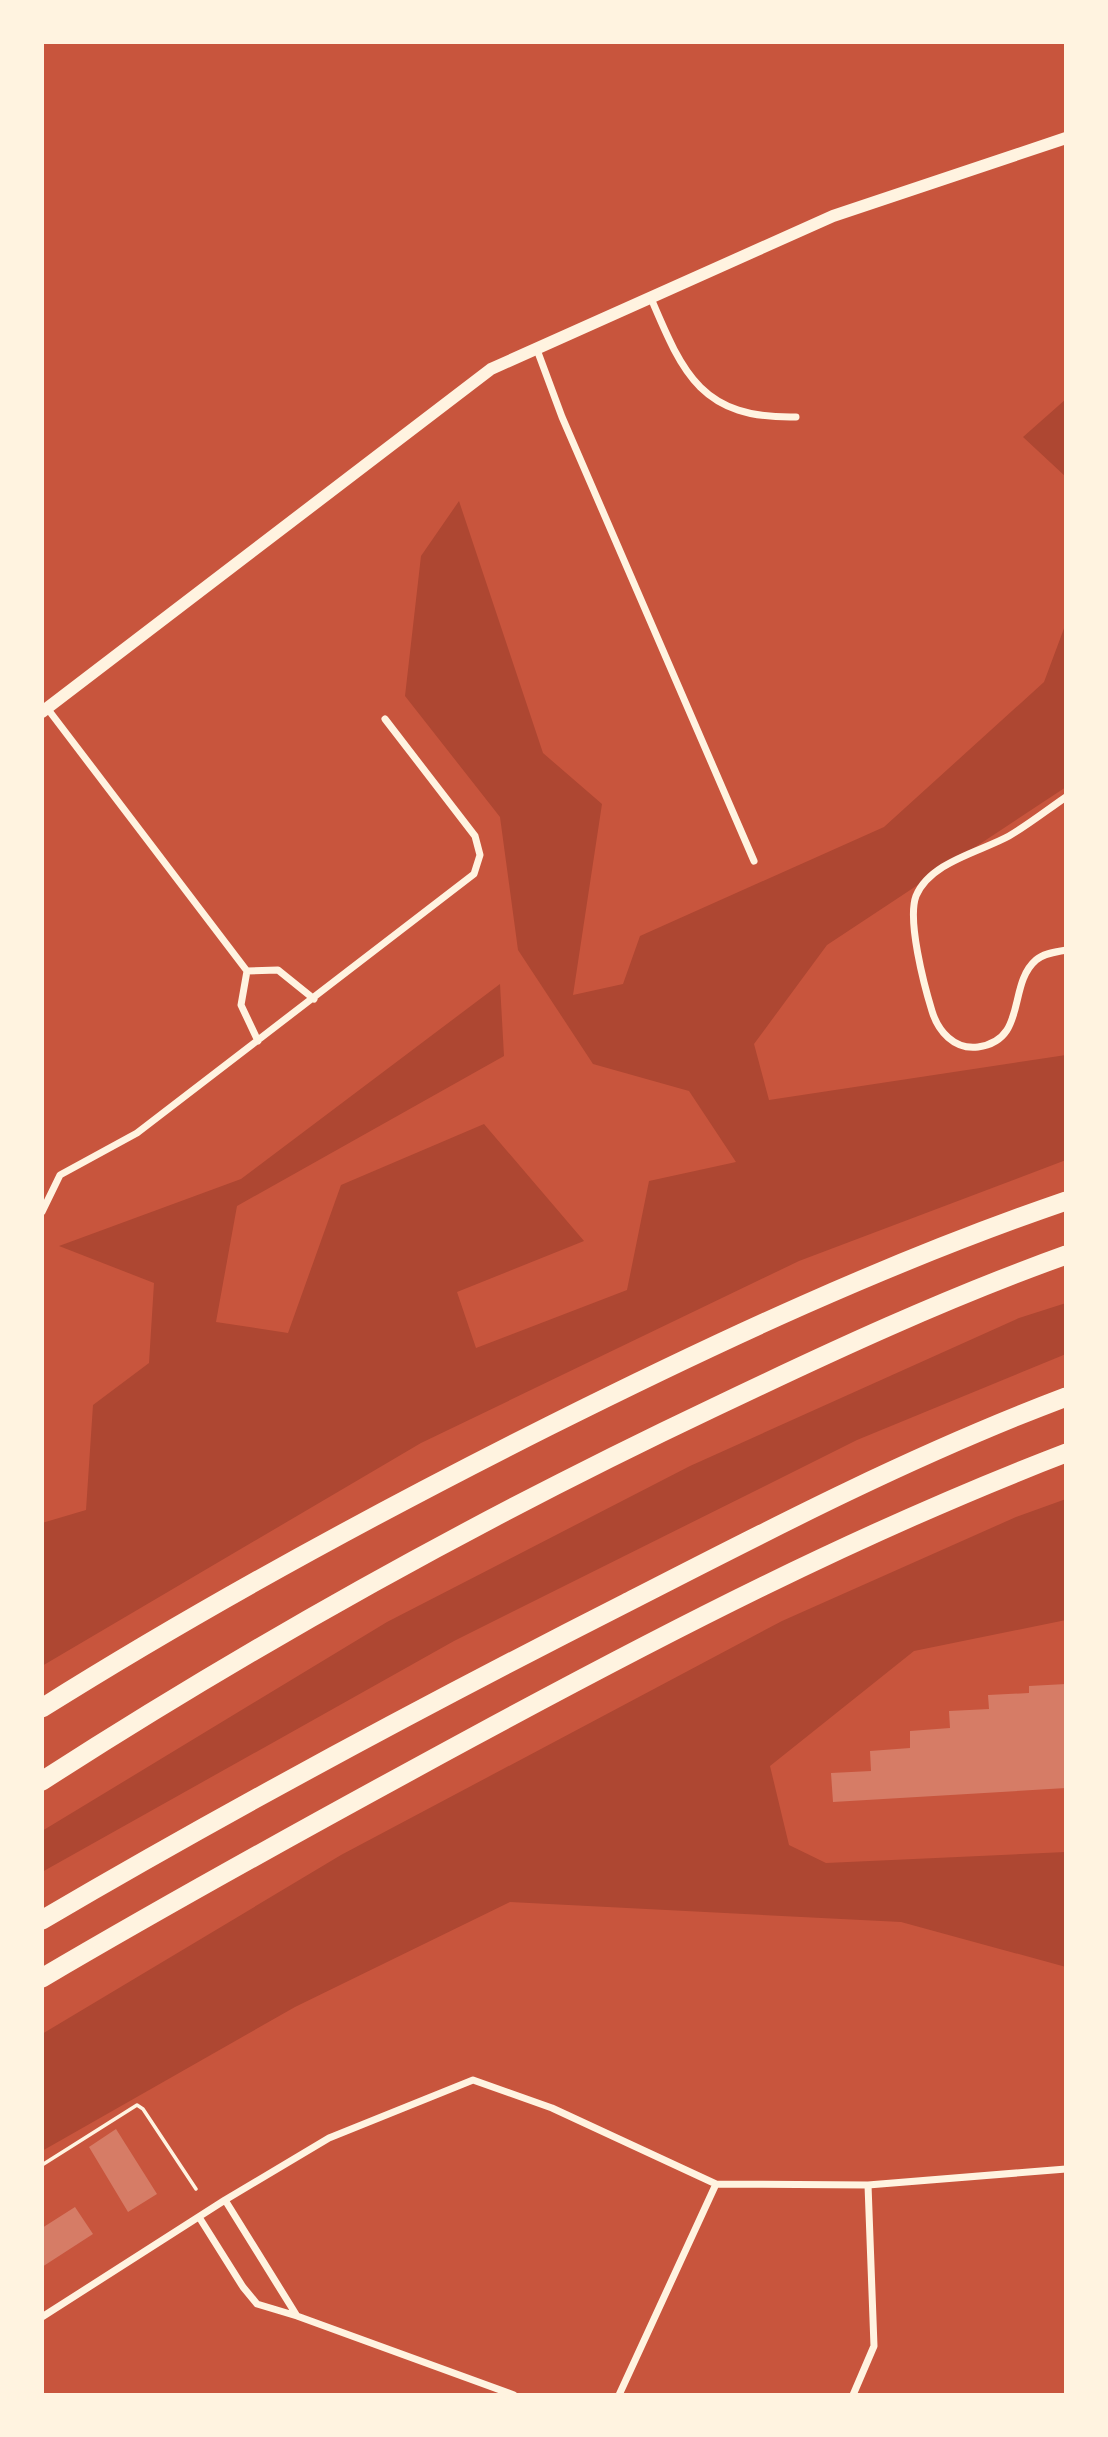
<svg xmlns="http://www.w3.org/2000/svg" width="1108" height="2437" font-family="Poppins,sans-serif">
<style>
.green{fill:#ae4732}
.building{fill:#d67c66}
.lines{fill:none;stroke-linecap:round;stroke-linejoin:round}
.path{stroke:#fff3e0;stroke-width:3.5}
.minor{stroke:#fff3e0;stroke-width:7}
.tertiary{stroke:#fff3e0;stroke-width:12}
.motorway{stroke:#fff3e0;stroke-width:19}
</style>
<rect width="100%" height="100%" fill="#c8553d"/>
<path class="green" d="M1066,399V477L1023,437Z
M459,501L543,753L602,804L573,995L623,984L640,936L884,827L1044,682L1066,623V787L827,945L754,1044L769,1100L1066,1055V1160L799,1261L421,1443L42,1666V1523L86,1510L93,1405L149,1363L154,1283L59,1246L241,1179L500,984L504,1056L237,1206L216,1322L288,1333L341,1185L484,1124L584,1241L457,1292L476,1348L627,1290L649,1181L736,1162L689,1091L593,1064L518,950L500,817L405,696L421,556Z
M1066,1303V1354L857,1440L454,1641L42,1872V1831L387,1622L690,1466L1019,1318Z
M1066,1499V1620L914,1651L770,1766L789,1845L826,1863L1066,1852V1967L901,1922L510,1902L295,2007L42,2151V2034L341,1855L782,1621L1016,1517Z"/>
<path class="building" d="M1066,1684V1788L833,1802L831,1773L871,1771L870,1751L910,1748V1731L950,1728L949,1711L989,1709L988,1695L1029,1693V1686Z
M116,2129L157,2194L128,2212L89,2147Z
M75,2207L93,2234L42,2267V2228Z"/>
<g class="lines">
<path class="path" d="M230,42H273
M42,2165L137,2105L143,2109L196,2189"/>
<path class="minor" d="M650,296C683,374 701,419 796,417
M536,347L562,417L754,861
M47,708L247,971
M1066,797C1047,810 1028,825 1009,836C980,852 930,862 916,896C907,920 924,985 932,1011C938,1031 954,1050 978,1047C1028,1040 1007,985 1036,960C1044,953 1056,952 1066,950
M258,1041L241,1005L247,971L278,970L314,999
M42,1212L60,1175L137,1133L474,874L480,855L475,836L385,719
M225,2200L297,2316L514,2395
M199,2217L243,2287L257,2304L297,2316
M42,2317L225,2200L329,2138L473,2080L552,2108L716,2184L868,2185L1066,2169
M619,2395L716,2184
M853,2395L874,2346L868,2185"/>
<path class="tertiary" d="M42,712L491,369L833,216L1066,138"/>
<path class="motorway" d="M42,1708C206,1605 376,1513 549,1426C717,1342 888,1262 1066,1201
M42,1781C258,1642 483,1517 715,1407C830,1352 946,1298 1066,1255
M42,1920C233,1808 429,1703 626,1603C770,1529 915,1454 1066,1397
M42,1978C183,1895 327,1816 471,1738C665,1633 860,1532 1066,1453"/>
</g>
<rect width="1108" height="2437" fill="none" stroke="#fff3e0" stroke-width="88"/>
</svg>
